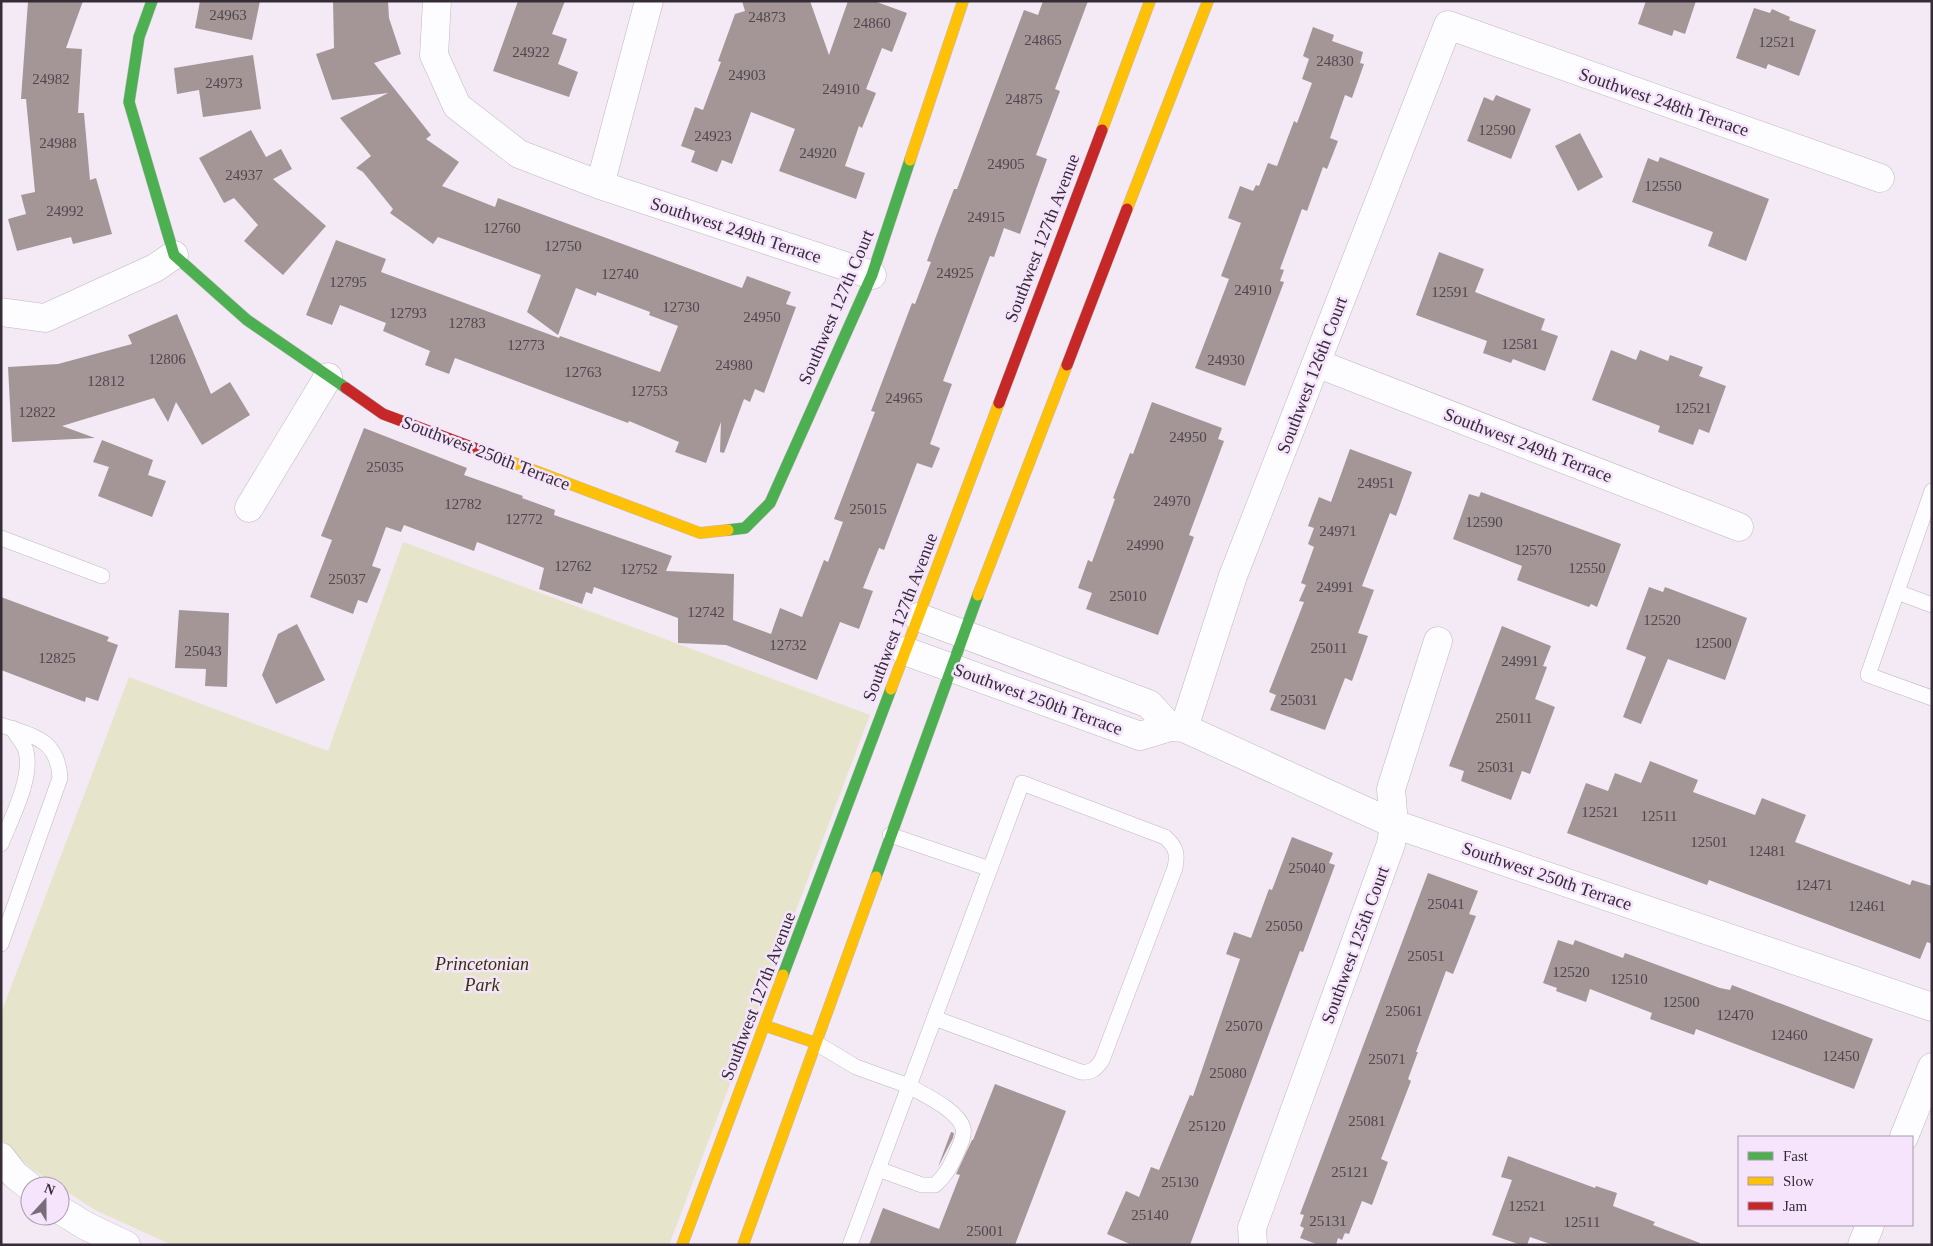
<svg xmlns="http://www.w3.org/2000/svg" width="1933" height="1246" font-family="'Times New Roman',serif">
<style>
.green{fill:#e6e4ca}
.building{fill:#a49697}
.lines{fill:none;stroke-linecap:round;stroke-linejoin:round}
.lane-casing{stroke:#bfb7c2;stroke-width:16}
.street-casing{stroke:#bfb7c2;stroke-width:29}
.fast-casing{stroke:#bfb7c2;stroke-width:12}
.slow-casing{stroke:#bfb7c2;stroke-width:12}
.jam-casing{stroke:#bfb7c2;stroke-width:12}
.lane{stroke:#fdfcfe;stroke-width:15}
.street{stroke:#fdfcfe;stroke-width:28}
.fast{stroke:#4caf50;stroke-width:11}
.slow{stroke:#ffc107;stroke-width:11}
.jam{stroke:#c62828;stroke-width:11}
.labels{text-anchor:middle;stroke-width:5;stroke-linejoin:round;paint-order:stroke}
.number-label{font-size:15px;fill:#51464f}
.street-label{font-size:18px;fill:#352c37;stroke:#f6e4fc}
.park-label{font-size:18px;font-style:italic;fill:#333304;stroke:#f6e4fc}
</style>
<rect width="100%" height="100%" fill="#f3eaf6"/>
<path class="green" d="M403,542L870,715L669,1245H172L95,1210L30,1168L1,1139V1013L129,677L328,751Z"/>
<path class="building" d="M28,1H83L66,48L82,49L78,113H84L90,180L96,178L112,234L73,244L71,237L17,251L8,219L26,214L21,195L35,192L26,99H21Z
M200,1H260L252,40L195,28Z
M333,1H388L389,18L401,54L374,63L431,135L426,139L459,162L442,186L495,207L498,198L742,288L747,276L791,292L786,304L796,307L764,393L755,389L750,402L744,399L724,453L720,452L721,422L706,463L675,452L679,442L629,421L628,423L455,358L449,374L425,365L430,351L383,331L386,323L340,305L332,325L306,315L336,240L386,259L381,272L559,338L560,336L660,372L678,326L649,315L650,312L597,292L596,296L576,288L558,335L527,312L541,275L438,237L433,244L390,213L393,209L363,172L356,168L371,156L340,118L388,93L332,100L316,54L334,48Z
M518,1H565L552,34L567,39L558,64L578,72L569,97L493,71Z
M742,1H810L829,55L848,1H874L907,13L892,52L882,48L866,89L876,93L862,128L859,126L845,166L865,173L856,199L779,171L795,129L751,112L732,164L722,160L717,172L691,162L695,151L681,146L695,107L703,110L721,62L718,61L735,14L745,11Z
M1043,1H1088L1055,89L1060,91L1036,155L1047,159L1020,234L1004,228L994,257L990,256L943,381L952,384L930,444L940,448L932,468L917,463L884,550L879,548L863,588L873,591L859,629L840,622L817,680L726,645L678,643V618L594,587L592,594L586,592L582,604L539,589L544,568L477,542L474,551L404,525L401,532L386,527L372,566L381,569L367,603L358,600L353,614L310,597L332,540L321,536L364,428L467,468L464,475L523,496L522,498L555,510L554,515L672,556L666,571L734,574L733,620L771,634L780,608L802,617L824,560L828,562L843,522L834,519L875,412L871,411L912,303L915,304L931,262L927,261L936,236L954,189H957L1024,10L1038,15Z
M1646,1H1696L1685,34L1674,30L1672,36L1638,24Z
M1754,8L1770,13L1772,9L1790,17L1789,20L1816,30L1799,76L1768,64L1766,69L1736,58Z
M1313,27L1334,35L1332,41L1363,52L1360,63L1364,64L1352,98L1345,95L1330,138L1338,141L1327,169L1323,167L1307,211L1302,209L1280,269L1284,270L1280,281L1284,282L1245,386L1195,368L1229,279L1221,276L1241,223L1228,218L1240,186L1253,191L1256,185L1259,186L1268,163L1277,166L1294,121L1297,123L1312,83L1302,79L1309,59L1303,56Z
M253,55L261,109L203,117L199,90L177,94L174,68Z
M1496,95L1531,109L1511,159L1467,141L1484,97L1493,101Z
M251,130L266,157L281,149L292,169L273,179L326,226L283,275L244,241L258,225L234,198L224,203L199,158Z
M1580,133L1603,177L1578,191L1555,146Z
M1660,157L1769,199L1746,261L1708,246L1713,232L1632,202L1648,158L1658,162Z
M1439,252L1484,269L1475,292L1545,319L1541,330L1558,336L1545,371L1513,359L1511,363L1483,353L1487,341L1416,315Z
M177,314L211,394L230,382L250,415L202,445L176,402L168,422L154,398L62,426L95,438L12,442L8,367L58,364L132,344L128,335Z
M1611,350L1636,360L1640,350L1668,361L1670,355L1703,367L1699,376L1726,386L1709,433L1699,429L1693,445L1658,432L1660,426L1592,400Z
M1152,402L1222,428L1218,439L1224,441L1189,535L1194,537L1158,635L1086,609L1092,593L1078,588L1088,560L1092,562L1115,499L1113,498L1130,453L1133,454Z
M102,440L153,460L148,475L166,481L152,517L98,496L109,467L93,462Z
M1350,449L1412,472L1396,516L1390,513L1362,586L1374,590L1358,633L1368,636L1352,681L1345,678L1325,730L1270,710L1276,695L1269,692L1304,602L1299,601L1306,585L1301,583L1314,547L1308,544L1314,528L1308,526L1319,497L1331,502Z
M1481,492L1621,544L1597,607L1591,604L1589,607L1517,580L1522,566L1453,539L1469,494L1479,497Z
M1649,587L1663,592L1665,587L1747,618L1725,680L1668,659L1641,724L1623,717L1646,657L1626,649Z
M1,597L109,637L107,641L118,645L98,701L86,697L85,702L1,670Z
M179,610L229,613L227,687L205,686L206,669L175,668Z
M297,624L325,680L276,704L262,675L278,634Z
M1502,626L1551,646L1543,666L1547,667L1535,699L1555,707L1530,774L1522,771L1511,800L1461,781L1464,771L1449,766Z
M1650,761L1698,780L1693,792L1755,815L1762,798L1806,815L1795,842L1910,885L1912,880L1932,886V944L1927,942L1920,959L1709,880L1707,885L1567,833L1586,783L1608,791L1615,773L1641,783Z
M1292,837L1333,853L1329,863L1335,865L1303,952L1300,951L1288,983L1190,1245H1132L1107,1234L1126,1191L1139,1197L1151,1167L1159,1170L1190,1095L1193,1096L1240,959L1226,954L1234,932L1251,938L1269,889L1272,890Z
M1428,873L1478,891L1469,914L1476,916L1453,974L1446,971L1416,1052H1418L1408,1079L1411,1081L1381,1159L1388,1162L1372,1205L1362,1201L1349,1234L1345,1233L1342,1240L1338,1238L1336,1245H1319L1300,1238L1304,1228L1300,1226L1304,1215L1300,1214Z
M1558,940L1573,945L1575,940L1623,958L1625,953L1720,988L1730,990L1732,985L1873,1039L1854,1089L1696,1029L1694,1035L1650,1019L1652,1013L1590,989L1586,1002L1556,991L1557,988L1543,983Z
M995,1084L1066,1111L1015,1245H869L883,1208L939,1229L960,1175L956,1174L972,1140H973Z
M951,1132L954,1133L953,1138L938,1167Z
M1508,1156L1595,1188L1596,1186L1617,1193L1613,1206L1655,1222L1653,1225L1700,1243V1245H1553L1530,1237L1527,1245H1521L1492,1235L1512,1180L1501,1177Z"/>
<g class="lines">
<g class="lane-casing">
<path id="lane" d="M1932,491L1868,675L1932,698
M1,538L102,576
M1897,592L1932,605
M1,725C33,736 58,739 60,778L1,944
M890,835L990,869
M1,844C11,819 33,778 26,751C24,743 16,735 12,728
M816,1043L856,1067L909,1086C946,985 984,884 1022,783L1165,837C1176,847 1178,853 1175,868L1102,1060C1096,1069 1091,1073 1081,1072L934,1018
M850,1245L909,1086C924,1095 958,1110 963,1128C965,1136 959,1147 956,1154C950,1167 946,1175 935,1185H922L878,1169"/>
</g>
<g class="street-casing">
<path id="street" d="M437,1L434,55L457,106L519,154L600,185L872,275
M600,185L649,1
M1,312L45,318L155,268L174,255
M1316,363L1739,527
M249,508L328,377
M918,617L1149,704L1170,727
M905,651L1140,736L1170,727L1184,728L1394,824L1932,1007
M1184,728L1233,576L1448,25L1880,178
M1904,1137L1932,1067
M1,1157L15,1175L30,1187
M60,1210L86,1226L126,1245
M1253,1245L1252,1228L1391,844L1394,824L1391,789L1438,641
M1862,1245L1870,1225"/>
</g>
<g class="fast-casing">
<path id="fast" d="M152,1L139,37L129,102L174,255L247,320L346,388
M728,530L745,528L770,503L872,275L910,160
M876,877L978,595
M783,975L891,689"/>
</g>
<g class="slow-casing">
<path id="slow" d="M1102,130L1150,1
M910,160L963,1
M1127,209L1208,1
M509,461L700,533L728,530
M978,595L1067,365
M891,689L999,403
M766,1026L816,1043
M682,1245L783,975
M743,1245L876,877"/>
</g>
<g class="jam-casing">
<path id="jam" d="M1067,365L1127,209
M346,388L383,414L509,461
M999,403L1102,130"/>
</g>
<use href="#lane" class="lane"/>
<use href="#street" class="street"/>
<use href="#fast" class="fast"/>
<use href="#slow" class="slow"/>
<use href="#jam" class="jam"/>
</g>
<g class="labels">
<g class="number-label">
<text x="228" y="20">24963</text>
<text x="767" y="22">24873</text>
<text x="872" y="28">24860</text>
<text x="1043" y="45">24865</text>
<text x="1777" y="47">12521</text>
<text x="531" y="57">24922</text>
<text x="1335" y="66">24830</text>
<text x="747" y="80">24903</text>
<text x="51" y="84">24982</text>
<text x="224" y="88">24973</text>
<text x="841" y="94">24910</text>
<text x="1024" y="104">24875</text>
<text x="1497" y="135">12590</text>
<text x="713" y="141">24923</text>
<text x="58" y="148">24988</text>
<text x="818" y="158">24920</text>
<text x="1006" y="169">24905</text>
<text x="244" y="180">24937</text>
<text x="1663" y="191">12550</text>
<text x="65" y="216">24992</text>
<text x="986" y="222">24915</text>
<text x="502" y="233">12760</text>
<text x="563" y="251">12750</text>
<text x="955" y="278">24925</text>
<text x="620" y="279">12740</text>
<text x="348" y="287">12795</text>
<text x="1253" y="295">24910</text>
<text x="1450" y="297">12591</text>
<text x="681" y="312">12730</text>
<text x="408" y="318">12793</text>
<text x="762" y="322">24950</text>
<text x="467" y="328">12783</text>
<text x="1520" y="349">12581</text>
<text x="526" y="350">12773</text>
<text x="167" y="364">12806</text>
<text x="1226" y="365">24930</text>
<text x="734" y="370">24980</text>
<text x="583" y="377">12763</text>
<text x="106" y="386">12812</text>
<text x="649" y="396">12753</text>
<text x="904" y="403">24965</text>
<text x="1693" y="413">12521</text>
<text x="37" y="417">12822</text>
<text x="1188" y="442">24950</text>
<text x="385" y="472">25035</text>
<text x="1376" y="488">24951</text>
<text x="1172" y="506">24970</text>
<text x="463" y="509">12782</text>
<text x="868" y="514">25015</text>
<text x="524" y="524">12772</text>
<text x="1484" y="527">12590</text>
<text x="1338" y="536">24971</text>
<text x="1145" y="550">24990</text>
<text x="1533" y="555">12570</text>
<text x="573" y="571">12762</text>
<text x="1587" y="573">12550</text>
<text x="639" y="574">12752</text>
<text x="347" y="584">25037</text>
<text x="1335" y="592">24991</text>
<text x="1128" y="601">25010</text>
<text x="706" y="617">12742</text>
<text x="1662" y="625">12520</text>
<text x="1713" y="648">12500</text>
<text x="788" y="650">12732</text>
<text x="1329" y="653">25011</text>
<text x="203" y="656">25043</text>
<text x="57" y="663">12825</text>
<text x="1520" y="666">24991</text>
<text x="1299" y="705">25031</text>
<text x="1514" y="723">25011</text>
<text x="1496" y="772">25031</text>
<text x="1600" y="817">12521</text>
<text x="1659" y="821">12511</text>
<text x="1709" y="847">12501</text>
<text x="1767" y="856">12481</text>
<text x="1307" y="873">25040</text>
<text x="1814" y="890">12471</text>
<text x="1446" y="909">25041</text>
<text x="1867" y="911">12461</text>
<text x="1284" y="931">25050</text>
<text x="1426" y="961">25051</text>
<text x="1571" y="977">12520</text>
<text x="1629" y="984">12510</text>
<text x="1681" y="1007">12500</text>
<text x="1404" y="1016">25061</text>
<text x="1735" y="1020">12470</text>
<text x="1244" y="1031">25070</text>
<text x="1789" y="1040">12460</text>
<text x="1841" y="1061">12450</text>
<text x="1387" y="1064">25071</text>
<text x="1228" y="1078">25080</text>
<text x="1367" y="1126">25081</text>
<text x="1207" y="1131">25120</text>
<text x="1350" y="1177">25121</text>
<text x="1180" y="1187">25130</text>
<text x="1527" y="1211">12521</text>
<text x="1150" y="1220">25140</text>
<text x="1328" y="1226">25131</text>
<text x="1582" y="1227">12511</text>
<text x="985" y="1236">25001</text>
</g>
<g class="street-label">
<text transform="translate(1664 102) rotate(19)" y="6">Southwest 248th Terrace</text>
<text transform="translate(736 230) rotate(18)" y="6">Southwest 249th Terrace</text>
<text transform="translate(1042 238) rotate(-69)" y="6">Southwest 127th Avenue</text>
<text transform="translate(836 307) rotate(-67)" y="6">Southwest 127th Court</text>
<text transform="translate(1312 375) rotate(-69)" y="6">Southwest 126th Court</text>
<text transform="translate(1528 445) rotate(21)" y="6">Southwest 249th Terrace</text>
<text transform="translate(486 453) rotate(21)" y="6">Southwest 250th Terrace</text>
<text transform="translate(900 617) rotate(-69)" y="6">Southwest 127th Avenue</text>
<text transform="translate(1038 699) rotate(20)" y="6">Southwest 250th Terrace</text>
<text transform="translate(1547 876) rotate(19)" y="6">Southwest 250th Terrace</text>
<text transform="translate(1355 945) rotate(-70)" y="6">Southwest 125th Court</text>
<text transform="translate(758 996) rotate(-69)" y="6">Southwest 127th Avenue</text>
</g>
<g class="park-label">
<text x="482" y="970">Princetonian<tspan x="482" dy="21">Park</tspan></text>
</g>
</g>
<rect width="1933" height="1246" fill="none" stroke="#352c37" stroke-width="5"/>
<rect x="1738" y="1136" width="175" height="90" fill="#f6e4fc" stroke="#a99aad"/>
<rect x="1748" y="1152" width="25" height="8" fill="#4caf50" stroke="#a99aad"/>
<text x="1783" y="1161" font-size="15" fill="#352c37">Fast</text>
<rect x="1748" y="1177" width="25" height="8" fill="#ffc107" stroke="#a99aad"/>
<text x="1783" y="1186" font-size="15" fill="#352c37">Slow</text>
<rect x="1748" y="1202" width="25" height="8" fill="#c62828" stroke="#a99aad"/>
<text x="1783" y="1211" font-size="15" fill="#352c37">Jam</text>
<g transform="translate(45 1201) rotate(21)"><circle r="24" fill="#f6e4fc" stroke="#a99aad"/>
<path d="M0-4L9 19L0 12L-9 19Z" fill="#786e7a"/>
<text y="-8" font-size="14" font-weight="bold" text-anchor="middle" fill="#352c37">N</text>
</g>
</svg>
